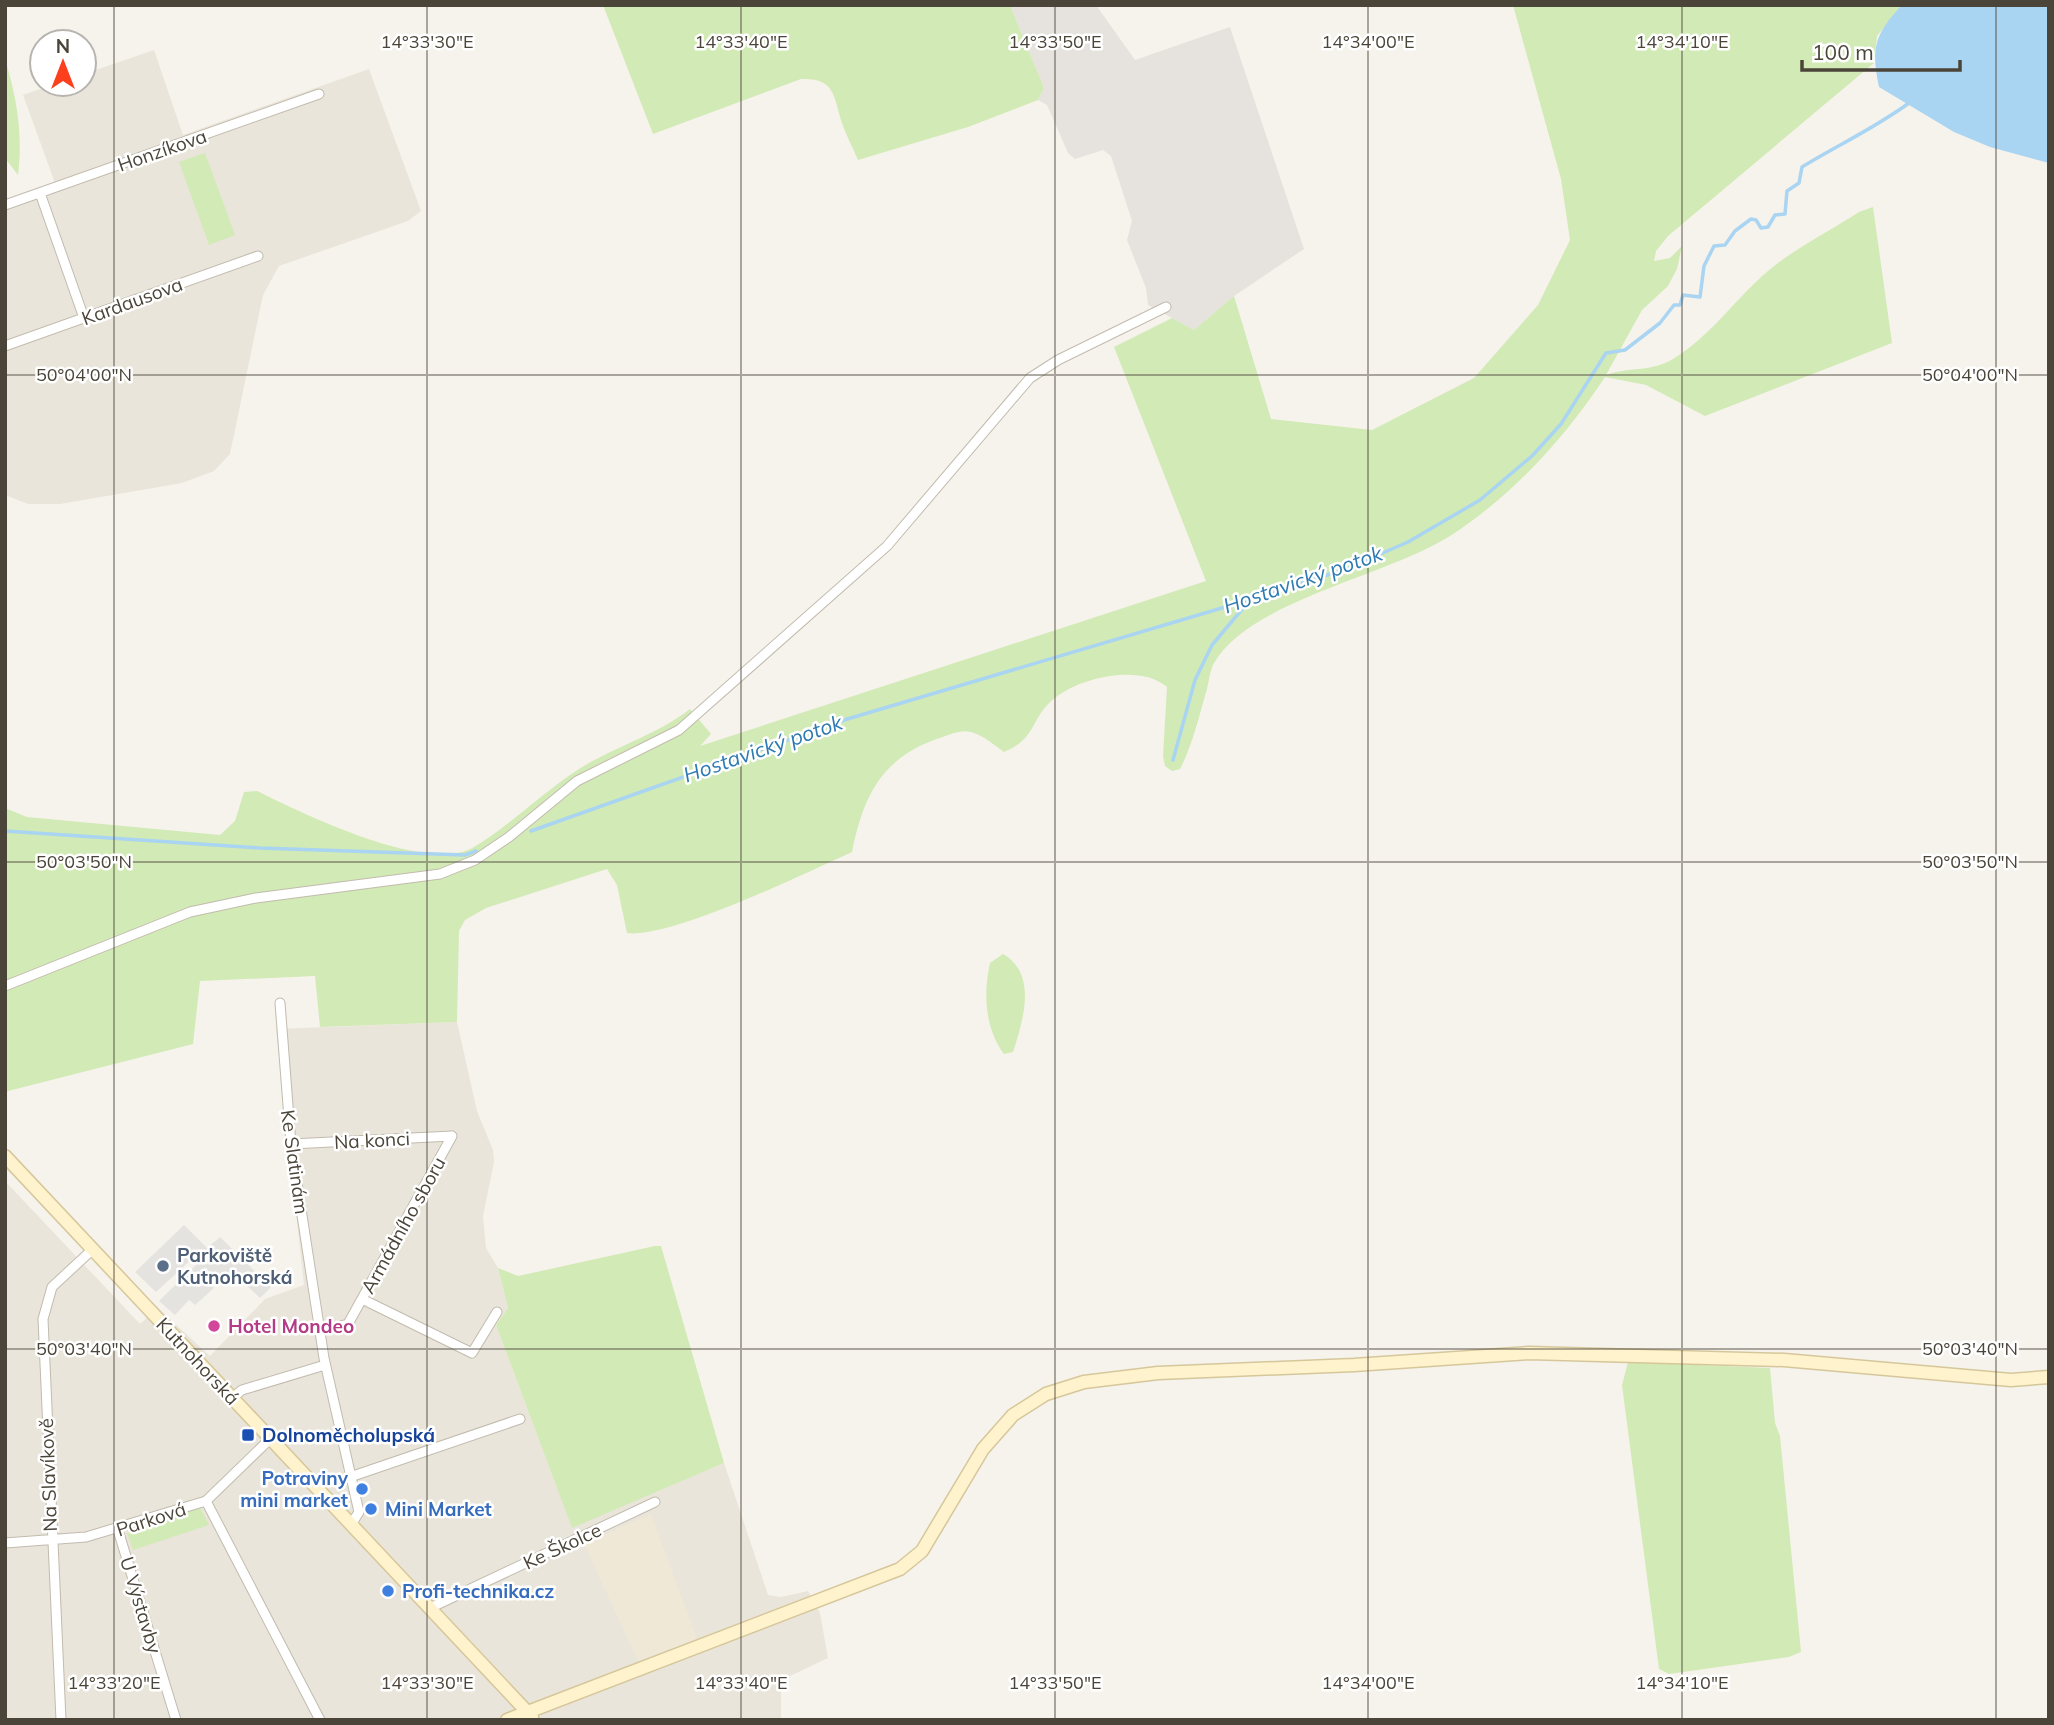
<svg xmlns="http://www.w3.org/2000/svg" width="2054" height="1725" font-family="Mulish,sans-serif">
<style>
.residential{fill:#eae5da}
.industrial{fill:#e6e2dd}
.education{fill:#efe8d6}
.green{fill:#d2eab5}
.parking{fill:#e5e3e0}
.water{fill:#a9d4f2}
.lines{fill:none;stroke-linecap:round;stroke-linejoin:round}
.stream{stroke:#a9d4f2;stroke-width:3.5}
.street-casing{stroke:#c2bbae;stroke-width:11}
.secondary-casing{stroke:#d6c79b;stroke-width:15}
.street{stroke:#fff;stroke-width:9}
.secondary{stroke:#fff3cd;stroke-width:12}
.ticks{fill:none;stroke:#4b4439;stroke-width:2;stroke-opacity:0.45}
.service-dot{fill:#5c6f8a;stroke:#fff;stroke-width:2.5}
.hotel-dot{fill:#d1479c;stroke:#fff;stroke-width:2.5}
.transit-dot{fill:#1a4fb4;stroke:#fff;stroke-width:2.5}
.shop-dot{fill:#3f7fe0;stroke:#fff;stroke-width:2.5}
.labels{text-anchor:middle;stroke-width:5;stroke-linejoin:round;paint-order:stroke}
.street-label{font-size:19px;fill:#4b4439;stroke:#fff}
.service-label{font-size:19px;font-weight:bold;fill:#4e5e75;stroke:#fff;text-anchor:start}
.hotel-label{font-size:19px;font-weight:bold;fill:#b23c85;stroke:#fff;text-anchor:start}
.transit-label{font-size:19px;font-weight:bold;fill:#164399;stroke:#fff;text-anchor:start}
.shop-label{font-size:19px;font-weight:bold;fill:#366cbe;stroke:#fff;text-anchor:start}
.water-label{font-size:21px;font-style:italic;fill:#2e7ab2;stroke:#fff}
.ticks-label{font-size:18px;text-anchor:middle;fill:#4b4439;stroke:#fff;stroke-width:5;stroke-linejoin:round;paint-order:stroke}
</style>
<rect width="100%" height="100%" fill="#f6f3ec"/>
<path class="residential" d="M154,50L183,135L369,69L421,211L408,221L279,266L263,295L230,454L214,471L182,483L130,492L60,504H28L5,495V201L55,183L23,95L54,84H84V74Z
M457,1022L477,1111L493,1150L494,1162L483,1216L486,1248L498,1268L508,1308L496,1325L572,1527L724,1463L768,1595L781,1597L808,1591L820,1613L828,1658L790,1676L781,1690V1720H5V1181L140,1324L158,1308L210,1356L265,1299L304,1285L276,1029Z"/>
<path class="industrial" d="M1010,5H1096L1135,60L1230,27L1304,249L1234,296L1194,330L1148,305L1146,288L1127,240L1132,221L1111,156L1103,150L1075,159L1068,153L1047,105L1038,100L1044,88Z"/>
<path class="education" d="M651,1514L697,1639L638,1661L584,1544Z"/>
<path class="green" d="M603,5H1010L1044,88L1038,100L968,127L858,160C853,148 846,135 842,123C833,96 836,78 801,79L653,134Z
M1513,5H1902L1877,36L1874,63L1668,236L1656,251L1654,261L1670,258L1682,246L1677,269L1668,286L1642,310L1606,375C1627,367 1653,372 1673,359C1711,336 1735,299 1768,271C1795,248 1830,231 1859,212L1873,207L1892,343L1705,416L1646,385L1605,377C1565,438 1512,496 1450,536C1387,576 1249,601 1214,663C1210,670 1209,681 1207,689C1199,716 1193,744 1180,769L1172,771L1165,766L1163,756L1167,687C1140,664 1081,677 1055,698C1030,717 1038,738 1004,752C994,745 983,735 971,732C959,729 945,737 934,740C880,760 863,798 852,852C808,872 670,939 627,933L617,885L607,869L486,908L465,920L459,931L457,1022L320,1027L315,976L200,981L193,1044L8,1091L5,1094V808L27,817L220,835L235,821L244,792L257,791C302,813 427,875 474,847C509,826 539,796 573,773C609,748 654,737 690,709L711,734L700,746L1206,581L1114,347L1172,318L1194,330L1234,296L1271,419L1372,430L1474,378L1538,305L1570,240L1561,179Z
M5,59C17,98 23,135 18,175L5,158Z
M205,153L235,235L209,245L179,162Z
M1003,954C1038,974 1023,1021 1013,1052L1004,1054C985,1029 983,993 990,963Z
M655,1246H661L724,1463L572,1528L496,1325L508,1308L498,1268L518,1276Z
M1628,1362L1770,1368L1775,1423L1780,1436L1801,1652L1789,1657L1669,1674L1659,1669L1622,1385Z
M199,1506L209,1525L133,1550L127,1533Z"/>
<path class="parking" d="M184,1225L207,1248L220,1237L271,1287L260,1298L231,1271L221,1280L207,1282L214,1288L195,1305L189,1300L175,1315L159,1301L201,1260L196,1255L156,1292L135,1272Z"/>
<path class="water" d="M1902,5H2049V163L1990,147L1954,132L1879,87C1871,48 1874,35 1902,5Z"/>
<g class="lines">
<path class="stream" d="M1173,760L1195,680L1212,645L1249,601
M5,831L260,848L465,855L476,851
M531,831L844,720L1249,600L1346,569L1408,542L1480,500L1532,456L1561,424L1606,353L1625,350L1660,323L1674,305H1680L1683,295L1700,297L1704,266L1714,246L1725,245L1735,231L1751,219L1756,220L1761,228L1768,227L1775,215L1785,214L1787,191L1799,183L1802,167C1838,145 1875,128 1909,103"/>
<g class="street-casing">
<path id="street" d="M40,193L84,318
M5,205L319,94
M5,346L258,256
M5,986L190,912L256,898L440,874L475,860L509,837L577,781L679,730L887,546L1030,378L1058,360L1166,307
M280,1003L291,1144L324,1358L359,1512L352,1523
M291,1144L452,1136
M362,1299L472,1353L497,1312
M320,1331L348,1324L452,1136
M232,1398L242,1390L325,1365
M353,1476L520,1419
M206,1501L320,1720
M118,1530L176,1720
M5,1543L86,1537L206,1501L271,1438
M430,1608L655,1502
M61,1720L43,1319L52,1287L93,1249"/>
</g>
<g class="secondary-casing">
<path id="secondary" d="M5,1156L532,1717
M507,1720L900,1569L922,1551L983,1449L1013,1415L1046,1394L1084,1382L1158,1373L1354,1365L1529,1353L1784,1360L2011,1380L2049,1377"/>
</g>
<use href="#street" class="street"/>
<use href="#secondary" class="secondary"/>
</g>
<path class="ticks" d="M114,5V1720M427,5V1720M741,5V1720M1055,5V1720M1368,5V1720M1682,5V1720M1996,5V1720M5,375H2049M5,862H2049M5,1349H2049"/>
<circle class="service-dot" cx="163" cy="1266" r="7"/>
<circle class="hotel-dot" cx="214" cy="1326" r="7"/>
<rect class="transit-dot" x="241" y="1428" width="14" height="14" rx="3.5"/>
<g class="shop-dot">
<circle cx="362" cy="1489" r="7"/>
<circle cx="371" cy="1509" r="7"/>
<circle cx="388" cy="1591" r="7"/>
</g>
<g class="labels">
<g class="street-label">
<text transform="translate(162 150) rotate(-19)" y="7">Honzíkova</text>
<text transform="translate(132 301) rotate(-20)" y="7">Kardausova</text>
<text transform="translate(372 1140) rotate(-3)" y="7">Na konci</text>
<text transform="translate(295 1162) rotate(82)" y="7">Ke Slatinám</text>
<text transform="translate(403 1225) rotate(-61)" y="7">Armádního sboru</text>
<text transform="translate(198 1361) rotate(47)" y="7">Kutnohorská</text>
<text transform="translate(48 1475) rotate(-92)" y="7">Na Slavíkově</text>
<text transform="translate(151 1519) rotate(-18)" y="7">Parková</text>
<text transform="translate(562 1546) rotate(-25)" y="7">Ke Školce</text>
<text transform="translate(141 1605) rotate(73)" y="7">U Výstavby</text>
</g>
<g class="service-label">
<text x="177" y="1262">Parkoviště<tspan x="177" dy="22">Kutnohorská</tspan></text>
</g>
<g class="hotel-label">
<text x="228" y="1333">Hotel Mondeo</text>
</g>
<g class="transit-label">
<text x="262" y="1442">Dolnoměcholupská</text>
</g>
<g class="shop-label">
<text x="348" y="1485" text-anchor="end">Potraviny<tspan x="348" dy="22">mini market</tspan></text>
<text x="385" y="1516">Mini Market</text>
<text x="402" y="1598">Profi-technika.cz</text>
</g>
<g class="water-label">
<text transform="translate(1303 580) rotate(-19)" y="7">Hostavický potok</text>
<text transform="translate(763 749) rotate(-19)" y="7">Hostavický potok</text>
</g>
</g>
<g class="ticks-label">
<text x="427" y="48">14°33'30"E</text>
<text x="741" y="48">14°33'40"E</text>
<text x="1055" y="48">14°33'50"E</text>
<text x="1368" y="48">14°34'00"E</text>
<text x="1682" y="48">14°34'10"E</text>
<text x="84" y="381">50°04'00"N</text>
<text x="1970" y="381">50°04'00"N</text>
<text x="84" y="868">50°03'50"N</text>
<text x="1970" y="868">50°03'50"N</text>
<text x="84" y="1355">50°03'40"N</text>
<text x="1970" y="1355">50°03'40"N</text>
<text x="114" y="1689">14°33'20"E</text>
<text x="427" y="1689">14°33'30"E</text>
<text x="741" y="1689">14°33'40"E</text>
<text x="1055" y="1689">14°33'50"E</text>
<text x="1368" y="1689">14°34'00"E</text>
<text x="1682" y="1689">14°34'10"E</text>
</g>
<rect width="2054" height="1725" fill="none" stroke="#4b4439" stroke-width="14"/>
<g transform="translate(63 63)"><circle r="33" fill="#ffffff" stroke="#b7b4b0" stroke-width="2"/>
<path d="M0-5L12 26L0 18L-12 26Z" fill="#fc3f1d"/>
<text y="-10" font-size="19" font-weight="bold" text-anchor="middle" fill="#4b4439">N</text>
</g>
<path d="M1802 60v10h158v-10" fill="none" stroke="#4b4439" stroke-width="3.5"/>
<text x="1812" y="60" font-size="21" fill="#4b4439" stroke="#ffffff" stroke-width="5" paint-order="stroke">100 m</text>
</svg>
